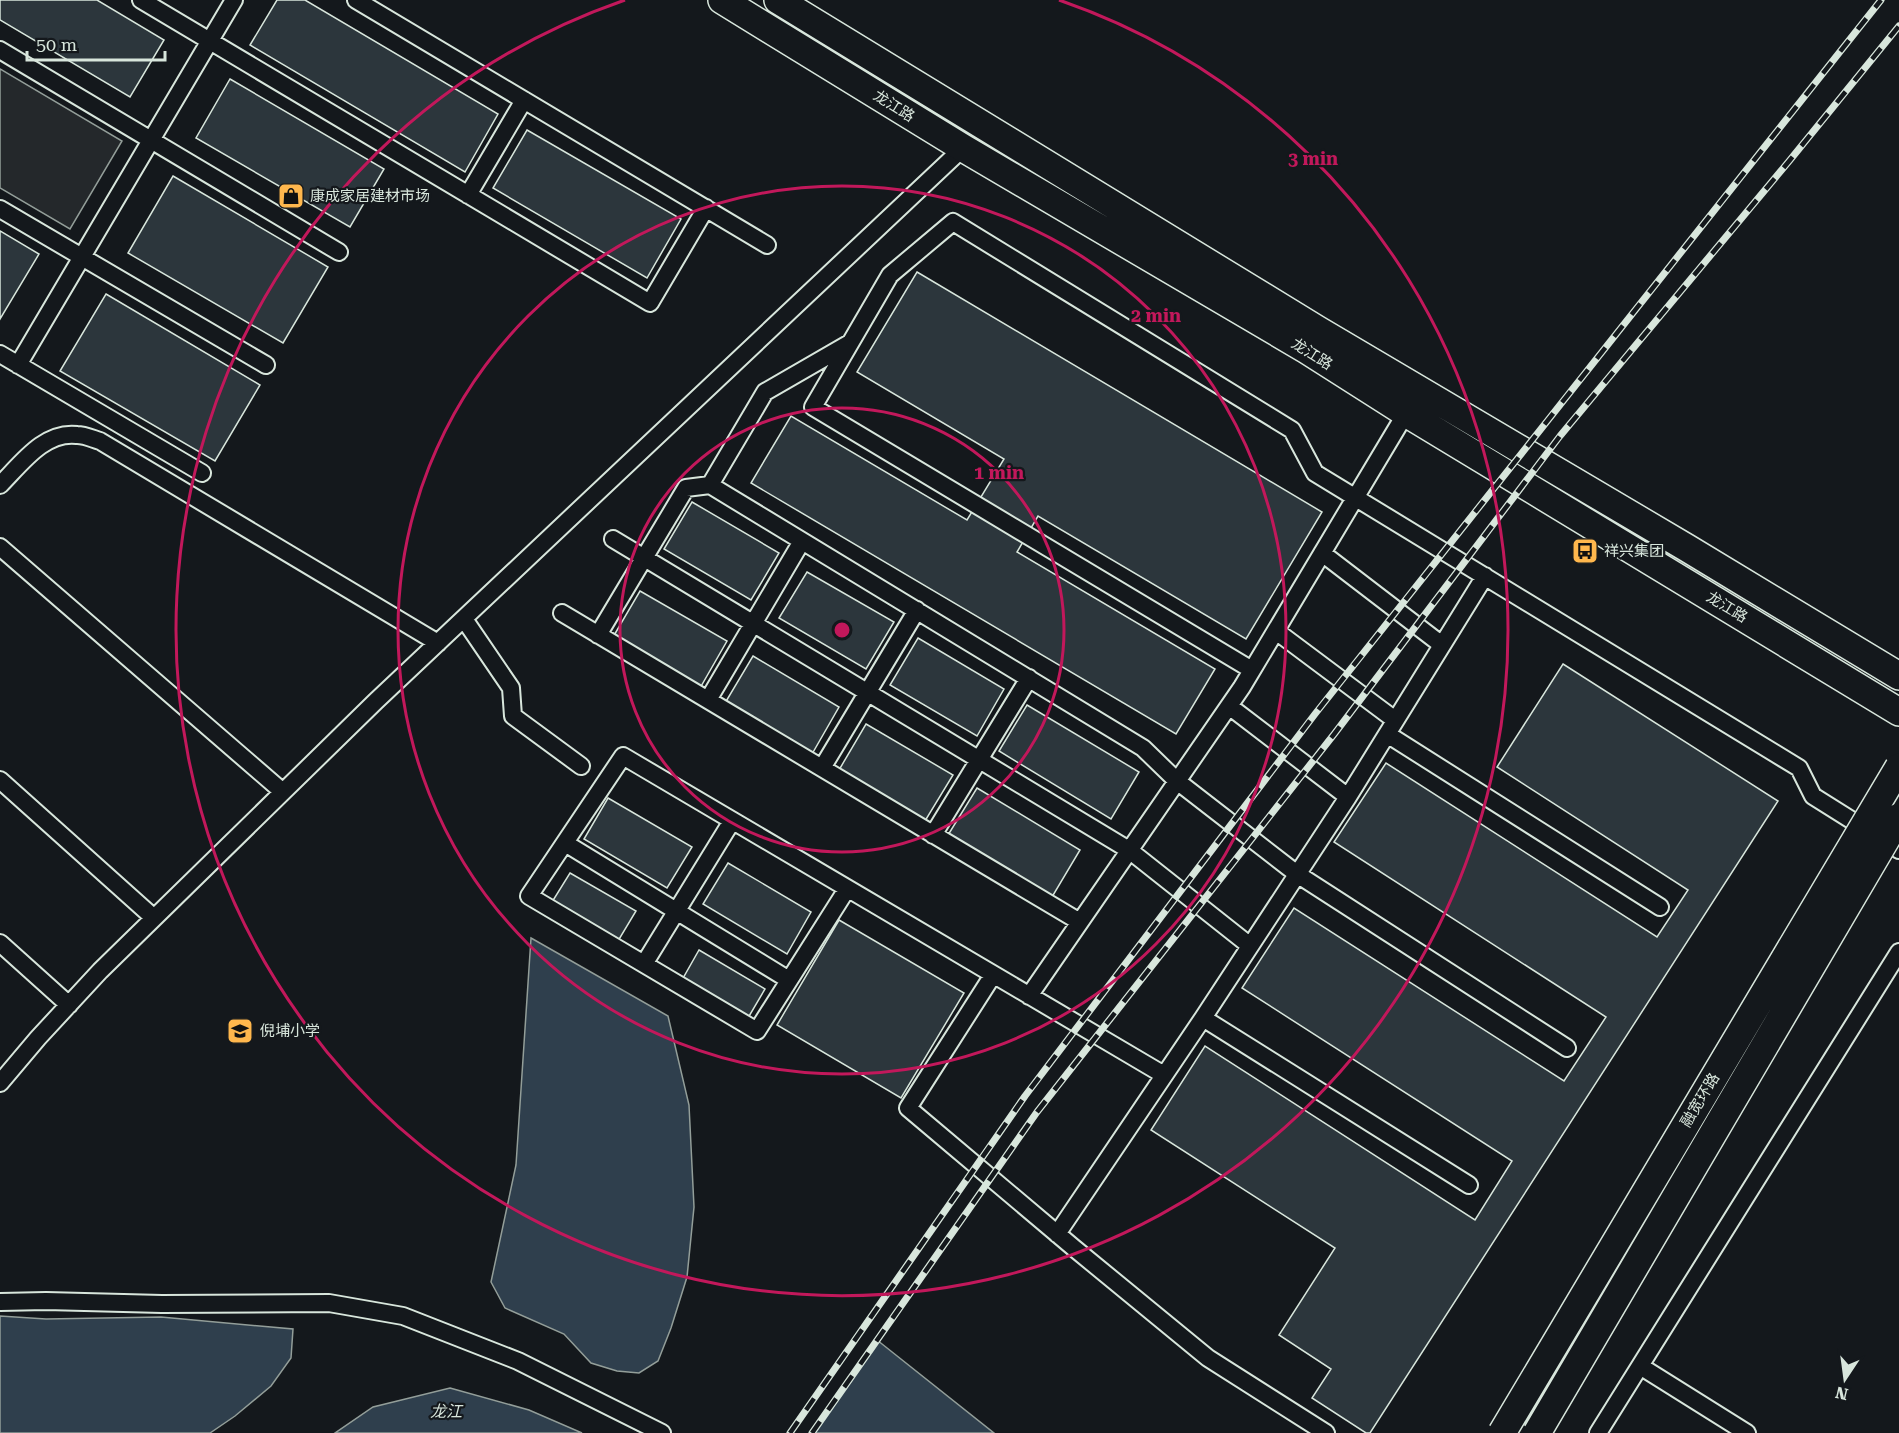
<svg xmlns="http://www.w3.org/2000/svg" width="1899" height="1433" font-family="'Roboto Serif','Noto Sans SC',serif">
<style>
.parking{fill:#24282b;stroke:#939e99;stroke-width:1.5}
.water{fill:#2f3f4d;stroke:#939e99;stroke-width:1.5}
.building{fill:#2c363c;stroke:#d8e6dc;stroke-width:1.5}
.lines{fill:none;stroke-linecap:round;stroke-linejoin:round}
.minor-casing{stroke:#d8e6dc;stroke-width:20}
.primary-casing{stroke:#d8e6dc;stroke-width:30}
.minor{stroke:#14181c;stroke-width:16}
.primary{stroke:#14181c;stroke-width:27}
.rail-casing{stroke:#d8e6dc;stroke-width:7}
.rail{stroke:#14181c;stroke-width:4.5;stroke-dasharray:14;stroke-linecap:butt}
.primary-bridge-casing{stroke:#d8e6dc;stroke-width:30;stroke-linecap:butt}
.primary-bridge{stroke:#14181c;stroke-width:27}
.ring{fill:none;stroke:#c2185b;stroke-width:3}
.labels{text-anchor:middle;stroke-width:4.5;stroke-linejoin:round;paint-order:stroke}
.street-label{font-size:15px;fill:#d8e6dc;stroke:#14181c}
.poi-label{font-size:15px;fill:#d8e6dc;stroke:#14181c;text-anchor:start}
.water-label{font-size:16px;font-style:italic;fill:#d8e6dc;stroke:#14181c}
.centre{fill:#c2185b;stroke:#14181c;stroke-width:3}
.ring-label{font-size:18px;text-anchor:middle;font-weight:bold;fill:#c2185b;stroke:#14181c;stroke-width:4.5;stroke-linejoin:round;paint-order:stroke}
</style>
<rect width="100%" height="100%" fill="#14181c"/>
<path class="parking" d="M0,69L122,141L70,229L0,188Z"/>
<path class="water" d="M531,938L668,1016L689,1105L694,1207L687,1277L671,1328L658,1361L639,1373L617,1371L591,1363L564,1334L505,1308L491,1282L516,1165Z
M0,1316L46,1319L161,1317L293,1329L291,1358L271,1386L235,1416L210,1433H0Z
M877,1340L994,1433H811Z
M450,1388L529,1410L582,1433H335L373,1407Z"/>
<path class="building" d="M0,0H97L164,40L130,97L0,20Z
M277,0H305L498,114L465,172L250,45Z
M230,79L384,169L350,227L196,138Z
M527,130L681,219L647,278L493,188Z
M173,176L328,267L283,343L128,253Z
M0,231L39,254L0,319Z
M917,272L1322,512L1246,639L1038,516L1017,552L1215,669L1176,734L751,483L791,416L967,520L1004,459L857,372Z
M106,294L260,385L215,461L60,371Z
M692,502L779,553L751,600L664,549Z
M807,572L894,622L866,669L779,618Z
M640,591L727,641L700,688L613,637Z
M918,638L1004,689L977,736L890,685Z
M753,656L839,707L812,754L725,703Z
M1563,664L1778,801L1370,1433H1366L1312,1398L1331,1369L1279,1335L1335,1248L1151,1130L1205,1046L1475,1220L1512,1161L1242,988L1294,908L1564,1081L1606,1017L1334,842L1386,763L1657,937L1688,890L1497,767Z
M1027,705L1139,772L1111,819L999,751Z
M866,724L953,775L925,821L839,770Z
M977,788L1080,850L1052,897L948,835Z
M608,798L692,847L667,888L584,839Z
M728,863L811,912L787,954L703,904Z
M570,873L636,911L618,941L552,902Z
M839,920L964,993L901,1098L777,1025Z
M699,950L765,989L748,1018L682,980Z"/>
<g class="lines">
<g class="minor-casing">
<path id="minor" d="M141,0L650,303L706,208
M356,0L767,245
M0,50L339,252
M468,195L524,100
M0,209L266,365
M0,354L202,473
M18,365L234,0
M0,485C21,464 44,431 77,435C85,435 93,439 100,441L438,643
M710,485L1143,748L1177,781L1297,874L1567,1048
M613,539L1129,850L1249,945
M0,547L283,792
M1322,553L1442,645
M562,613L1080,922
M464,619L511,688L513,716L581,766
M1276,631L1395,720
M598,635L686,488L710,485L765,392L850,343
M1252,670L813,407L890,275L953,222L1292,430L1315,473L1799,768L1813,796L1899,850
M708,700L802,541
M1229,706L1348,797
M1387,734L1660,907
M822,768L917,610
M0,780L154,918
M933,835L1029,678
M565,843L789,980
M847,889L757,1031L529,896L623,756L1164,1075
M0,943L69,1005
M644,964L732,821
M993,975L908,1108L1074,1248L1208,1358L1326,1433
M1029,996L1242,687L1406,413
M1203,1018L1469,1185
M0,1083L38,1038L100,971L376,701L963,148
M1057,1234L1203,1018L1348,797L1485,576
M0,1302L46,1301L162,1304L329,1303L403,1316L518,1361L662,1433
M1640,1366L1747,1433
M1598,1433L1899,952"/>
</g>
<g class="primary-casing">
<path id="primary" d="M722,0L963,148L1307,350L1406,413L1899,712
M778,0L1318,330L1687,548L1899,676"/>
</g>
<use href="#minor" class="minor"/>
<use href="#primary" class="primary"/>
<g class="rail-casing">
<path id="rail" d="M790,1433L1025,1096L1315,714L1881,0
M812,1433L1037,1112L1335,733L1560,436L1790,160L1899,26"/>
</g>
<use href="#rail" class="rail"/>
<g class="primary-bridge-casing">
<path id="primary-bridge" d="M1502,1433L1899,767
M1537,1433L1899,817"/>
</g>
<use href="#primary-bridge" class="primary-bridge"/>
</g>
<g class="ring">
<circle cx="842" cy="630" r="222"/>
<circle cx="842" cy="630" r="444"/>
<path d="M1059 0A666 666 0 1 1 625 0"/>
</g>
<defs>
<g id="shop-square" transform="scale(1.35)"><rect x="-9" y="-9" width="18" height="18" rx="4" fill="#ffb74d" stroke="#14181c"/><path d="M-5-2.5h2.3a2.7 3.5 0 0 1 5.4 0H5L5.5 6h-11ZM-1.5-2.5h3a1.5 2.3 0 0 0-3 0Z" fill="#111"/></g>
<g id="bus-square" transform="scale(1.35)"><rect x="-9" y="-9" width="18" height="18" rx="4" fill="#ffb74d" stroke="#14181c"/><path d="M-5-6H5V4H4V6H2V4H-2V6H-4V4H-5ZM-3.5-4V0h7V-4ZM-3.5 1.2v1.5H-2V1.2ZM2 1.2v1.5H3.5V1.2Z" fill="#111"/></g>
<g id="school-square" transform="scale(1.35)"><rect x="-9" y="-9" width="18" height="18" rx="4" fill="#ffb74d" stroke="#14181c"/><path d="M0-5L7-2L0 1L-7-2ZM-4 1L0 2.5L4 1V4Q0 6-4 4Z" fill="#111"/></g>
</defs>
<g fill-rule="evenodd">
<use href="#shop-square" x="291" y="196"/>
<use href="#bus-square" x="1585" y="551"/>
<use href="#school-square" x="240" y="1031"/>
</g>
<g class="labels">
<g class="street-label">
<text transform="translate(894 106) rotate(32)" y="5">龙江路</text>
<text transform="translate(1312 354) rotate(32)" y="5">龙江路</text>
<text transform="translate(1727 607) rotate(31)" y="5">龙江路</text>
<text transform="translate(1700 1100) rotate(-59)" y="5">融宽环路</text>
</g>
<g class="poi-label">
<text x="310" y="201">康成家居建材市场</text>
<text x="1604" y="556">祥兴集团</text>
<text x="260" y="1036">倪埔小学</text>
</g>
<g class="water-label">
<text x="446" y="1417">龙江</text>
</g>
</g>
<circle cx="842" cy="630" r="9" class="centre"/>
<g class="ring-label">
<text x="1313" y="165">3 min</text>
<text x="1156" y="322">2 min</text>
<text x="999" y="479">1 min</text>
</g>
<g transform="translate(1845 1379) rotate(193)" stroke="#14181c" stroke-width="4.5" paint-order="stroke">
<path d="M0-4.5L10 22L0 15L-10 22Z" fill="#d8e6dc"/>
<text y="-9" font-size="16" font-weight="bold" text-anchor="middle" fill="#d8e6dc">N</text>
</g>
<path d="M27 51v9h138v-9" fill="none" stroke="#d8e6dc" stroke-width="3"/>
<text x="36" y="51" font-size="18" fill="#d8e6dc" stroke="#14181c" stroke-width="4.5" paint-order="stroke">50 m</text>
</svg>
